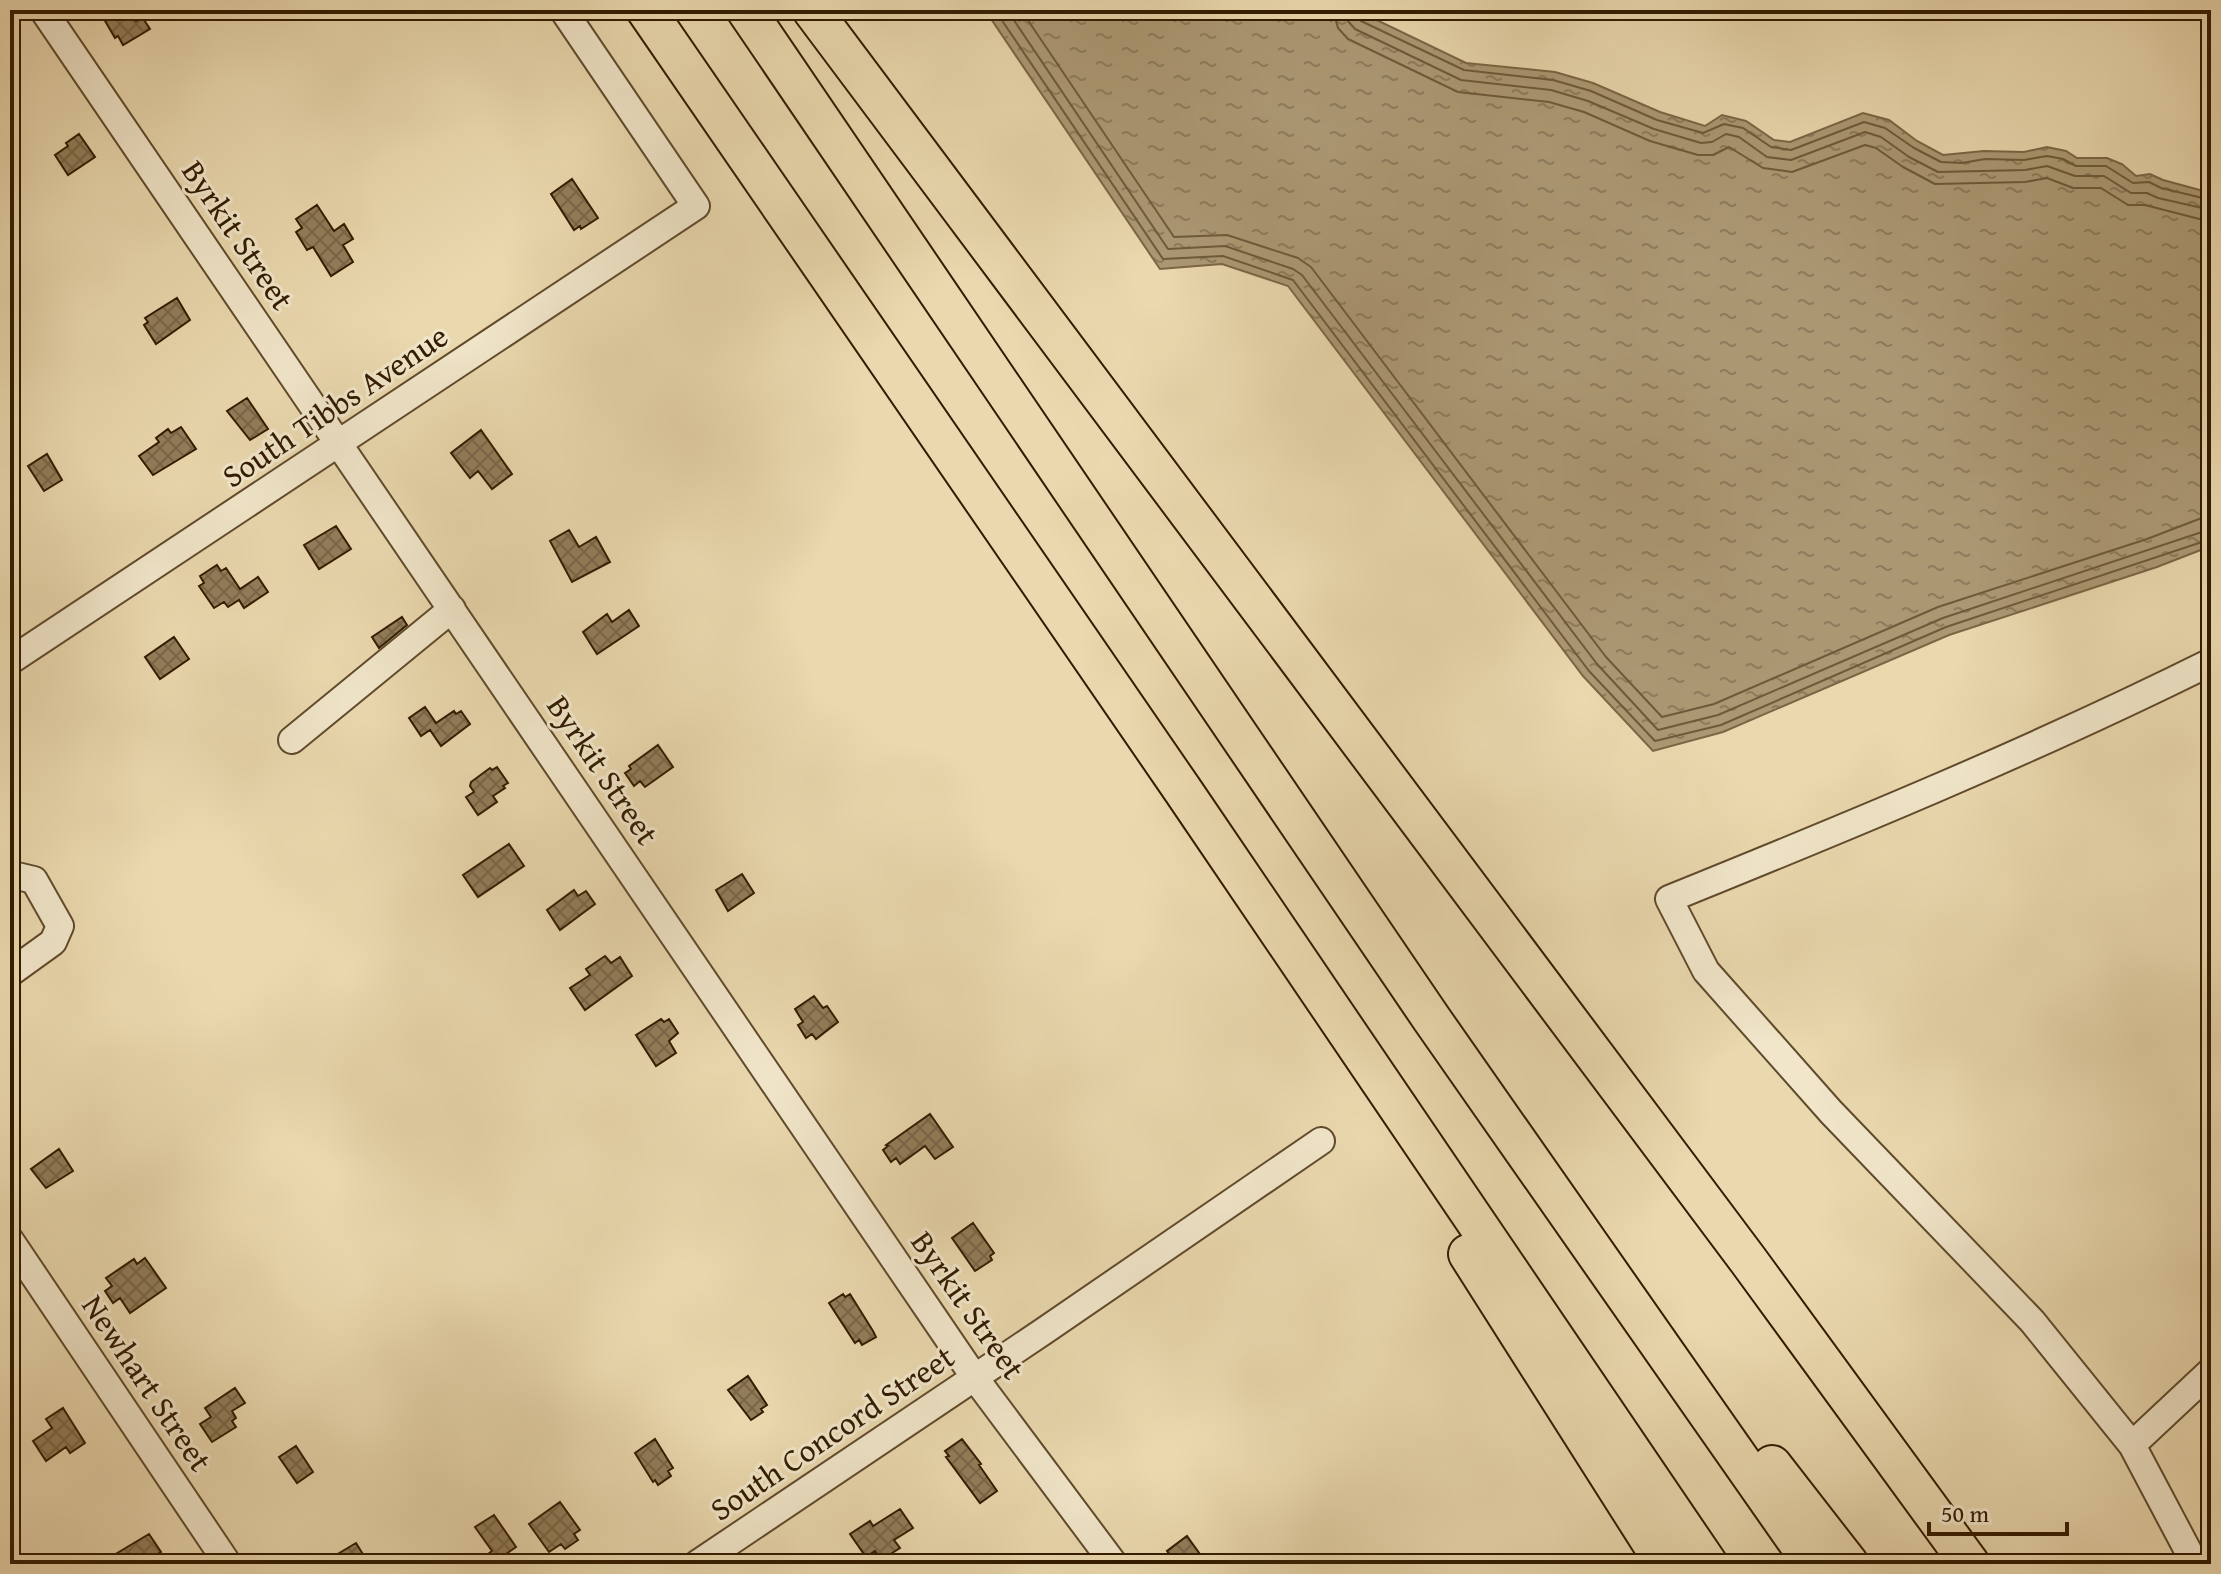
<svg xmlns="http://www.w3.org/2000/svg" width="2221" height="1574" font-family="'Gentium Book Plus',serif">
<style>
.water{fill:url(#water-ripples);stroke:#7b6645;stroke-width:2}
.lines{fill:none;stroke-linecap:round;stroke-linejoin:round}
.shore{stroke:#6e5a3a;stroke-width:2}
.building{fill:url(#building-cross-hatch);stroke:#321b00;stroke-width:2}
.minor-casing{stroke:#604a2c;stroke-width:30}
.highway-casing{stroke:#321b00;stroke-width:42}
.minor{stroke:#f1e6ca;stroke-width:26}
.highway{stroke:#ead8ae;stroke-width:38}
.labels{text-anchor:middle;stroke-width:6;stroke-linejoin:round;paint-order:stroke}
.street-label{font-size:32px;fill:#321b00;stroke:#f1e6ca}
</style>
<defs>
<pattern id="water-ripples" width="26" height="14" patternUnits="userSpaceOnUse" patternTransform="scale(2)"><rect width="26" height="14" fill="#ab9873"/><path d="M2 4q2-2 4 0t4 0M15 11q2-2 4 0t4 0" fill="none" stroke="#8c7b5c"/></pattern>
<pattern id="building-cross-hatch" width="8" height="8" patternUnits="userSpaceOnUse" patternTransform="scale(2)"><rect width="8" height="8" fill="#927d5a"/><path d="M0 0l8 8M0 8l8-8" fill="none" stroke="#786648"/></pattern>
</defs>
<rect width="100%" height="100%" fill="#ead8ae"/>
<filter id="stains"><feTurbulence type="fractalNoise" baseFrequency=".0025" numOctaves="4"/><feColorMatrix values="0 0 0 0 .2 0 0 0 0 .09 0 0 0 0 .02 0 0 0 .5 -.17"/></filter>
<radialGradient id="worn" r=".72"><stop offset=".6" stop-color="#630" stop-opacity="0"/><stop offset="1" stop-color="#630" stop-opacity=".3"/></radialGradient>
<path class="water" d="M985,10H1356L1466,63L1555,72L1593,83L1660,112L1705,126L1722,115L1746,121L1774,140L1790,142L1863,113L1889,120L1917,141L1943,155L1984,151L2024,152L2047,147L2066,151L2077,158H2107L2122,164L2136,176L2150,174L2163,180L2211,193V546L2157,567L1949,635L1723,732L1653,751L1583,676L1288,286L1222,264L1160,269Z"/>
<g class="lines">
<path class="shore" d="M995,10L1163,259L1223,256L1293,280L1589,671L1655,741L1721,725L1946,627L2211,539
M1007,10L1168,249L1225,246L1293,269L1302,275L1597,664L1658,730L1718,715L1943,618L2211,529
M1021,10L1174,237L1227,235L1298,258L1311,267L1606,657L1662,717L1714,704L1938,607L2147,539L2199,519L2211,517
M1333,10L1338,28L1348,39L1458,92L1549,102L1584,112L1650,141L1698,155H1713L1729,147L1763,168L1792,172L1865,145L1876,148L1903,167L1935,184L2025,182L2047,178L2073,188H2101L2128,205H2145L2211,222
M1345,10L1347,20L1355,29L1461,80L1551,90L1588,101L1654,129L1701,143L1712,142L1726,134L1739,137L1767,157L1791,160L1865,132L1881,137L1909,157L1938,172L2025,170L2047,166L2075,176H2104L2131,193H2147L2158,198L2211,210
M1356,10V16L1361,21L1464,70L1553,80L1591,91L1657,120L1703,133L1724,124L1743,128L1771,147L1791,150L1864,122L1885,128L1914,148L1941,162L1962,163L1985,159L2024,160L2047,156L2063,159L2076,166H2106L2133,183L2149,182L2161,188L2211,200"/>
</g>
<path class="building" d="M119,10H130L136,21L142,17L150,29L123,45L118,36L115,38L104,19Z
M79,134L95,157L68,175L55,155L68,146L66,143Z
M572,179L598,218L581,229L580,226L574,230L551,194Z
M317,205L334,231L344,224L353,239L343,245L353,262L331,276L313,247L307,250L296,232L302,228L296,219Z
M177,298L190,320L156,344L144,325L148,322L145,318Z
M247,398L268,429L250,440L227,411Z
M181,427L196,449L153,475L139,456L159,442L156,438L168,429L171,433Z
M481,430L512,474L492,489L478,471L470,478L451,453Z
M47,454L62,480L44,491L28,466Z
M336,526L351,549L319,569L304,545Z
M569,530L579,547L596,537L610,562L572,582L550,541Z
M217,565L221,571L226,568L240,589L258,577L268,592L244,608L239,600L228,607L224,602L214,608L199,586L204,583L200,576Z
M629,610L639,626L597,654L583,632L607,614L612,622Z
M402,617L407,625L379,648L372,637Z
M174,637L189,659L160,679L145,657Z
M425,707L436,723L454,711L456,714L461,711L470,724L441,746L430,730L421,736L409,718Z
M658,745L673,767L645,787L640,781L634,786L625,773L631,769L629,766Z
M497,767L508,783L503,786L505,788L493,796L497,802L478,815L466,797L474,792L470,786L471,782L490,768L492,770Z
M509,844L524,866L478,897L463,875Z
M742,874L754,893L728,911L716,890Z
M574,890L578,896L586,891L595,904L560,930L547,910Z
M605,956L611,963L620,957L632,976L585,1010L570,988L590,975L586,969Z
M814,996L823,1008L827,1006L838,1022L816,1039L812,1034L806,1038L798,1025L803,1022L795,1009Z
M661,1019L664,1022L669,1019L678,1033L669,1041L676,1053L656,1066L636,1035Z
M930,1114L953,1147L935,1159L925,1146L900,1164L896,1158L891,1162L883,1150L888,1146L886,1145Z
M59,1149L73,1171L46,1188L31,1169Z
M973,1223L994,1253L990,1256L992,1260L975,1271L952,1238Z
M145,1258L166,1288L130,1313L120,1298L113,1303L105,1291L112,1286L106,1278L134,1259L137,1264Z
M843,1294L845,1297L850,1294L873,1331L876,1337L862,1345L859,1340L855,1343L829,1303Z
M748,1376L767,1405L761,1409L763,1412L751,1420L728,1390Z
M235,1388L245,1403L232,1411L236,1418L232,1421L236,1427L212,1442L200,1424L211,1417L205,1408Z
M63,1408L85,1443L70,1453L66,1447L46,1461L33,1441L52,1428L46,1419Z
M655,1439L673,1468L668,1471L671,1476L658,1485L655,1480L653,1482L635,1453Z
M962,1439L981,1464L979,1465L997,1491L980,1503L946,1457L949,1456L945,1451Z
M296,1446L313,1472L297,1483L279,1457Z
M560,1502L580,1530L574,1534L578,1540L565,1549L561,1544L549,1552L529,1524Z
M900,1509L913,1528L894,1540L900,1548L881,1560L875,1551L866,1557L850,1534L870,1521L873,1526Z
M494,1515L516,1547L506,1554L510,1559L502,1564H495L488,1554L492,1551L475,1527Z
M149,1534L161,1552L141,1564H99Z
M1187,1536L1207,1564H1177L1167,1551Z
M356,1543L369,1564H321Z"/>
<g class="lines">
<g class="minor-casing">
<path id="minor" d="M43,10L975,1378L1114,1564
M10,661L696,206L563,10
M292,740L452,609
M10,880L17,876L34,880L60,926L53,942L10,973
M10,1240L228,1564
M2132,1445L2032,1321L1831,1112L1706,971L1669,899C1852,825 2034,750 2211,662
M697,1564L1044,1331L1321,1141
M2195,1564L2132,1445L2211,1371"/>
</g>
<g class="highway-casing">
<path id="highway" d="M646,10L1184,792L1708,1564
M746,10L1431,1018L1813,1564
M812,10L1748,1260L1970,1564
M1468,1254L1665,1564
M1772,1465L1849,1564"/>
</g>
<use href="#minor" class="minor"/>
<use href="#highway" class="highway"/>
</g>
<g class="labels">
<g class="street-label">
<text transform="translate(238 235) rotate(56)" y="11">Byrkit Street</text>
<text transform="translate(335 406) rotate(-34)" y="11">South Tibbs Avenue</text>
<text transform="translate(603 770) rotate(56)" y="11">Byrkit Street</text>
<text transform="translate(968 1305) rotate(55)" y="11">Byrkit Street</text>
<text transform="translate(147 1383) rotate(56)" y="11">Newhart Street</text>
<text transform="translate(832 1433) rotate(-34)" y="11">South Concord Street</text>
</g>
</g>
<rect width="2221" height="1574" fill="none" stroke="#ead8ae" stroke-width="40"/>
<rect x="12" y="12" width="2197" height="1550" fill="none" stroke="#321b00" stroke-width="4"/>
<rect x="20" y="20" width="2181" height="1534" fill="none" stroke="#321b00" stroke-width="2"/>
<path d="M1929 1522v12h138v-12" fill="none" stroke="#321b00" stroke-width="4"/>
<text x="1941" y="1522" font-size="24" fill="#321b00" stroke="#f1e6ca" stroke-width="6" paint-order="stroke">50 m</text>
<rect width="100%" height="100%" filter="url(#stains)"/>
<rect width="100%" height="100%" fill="url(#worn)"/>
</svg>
